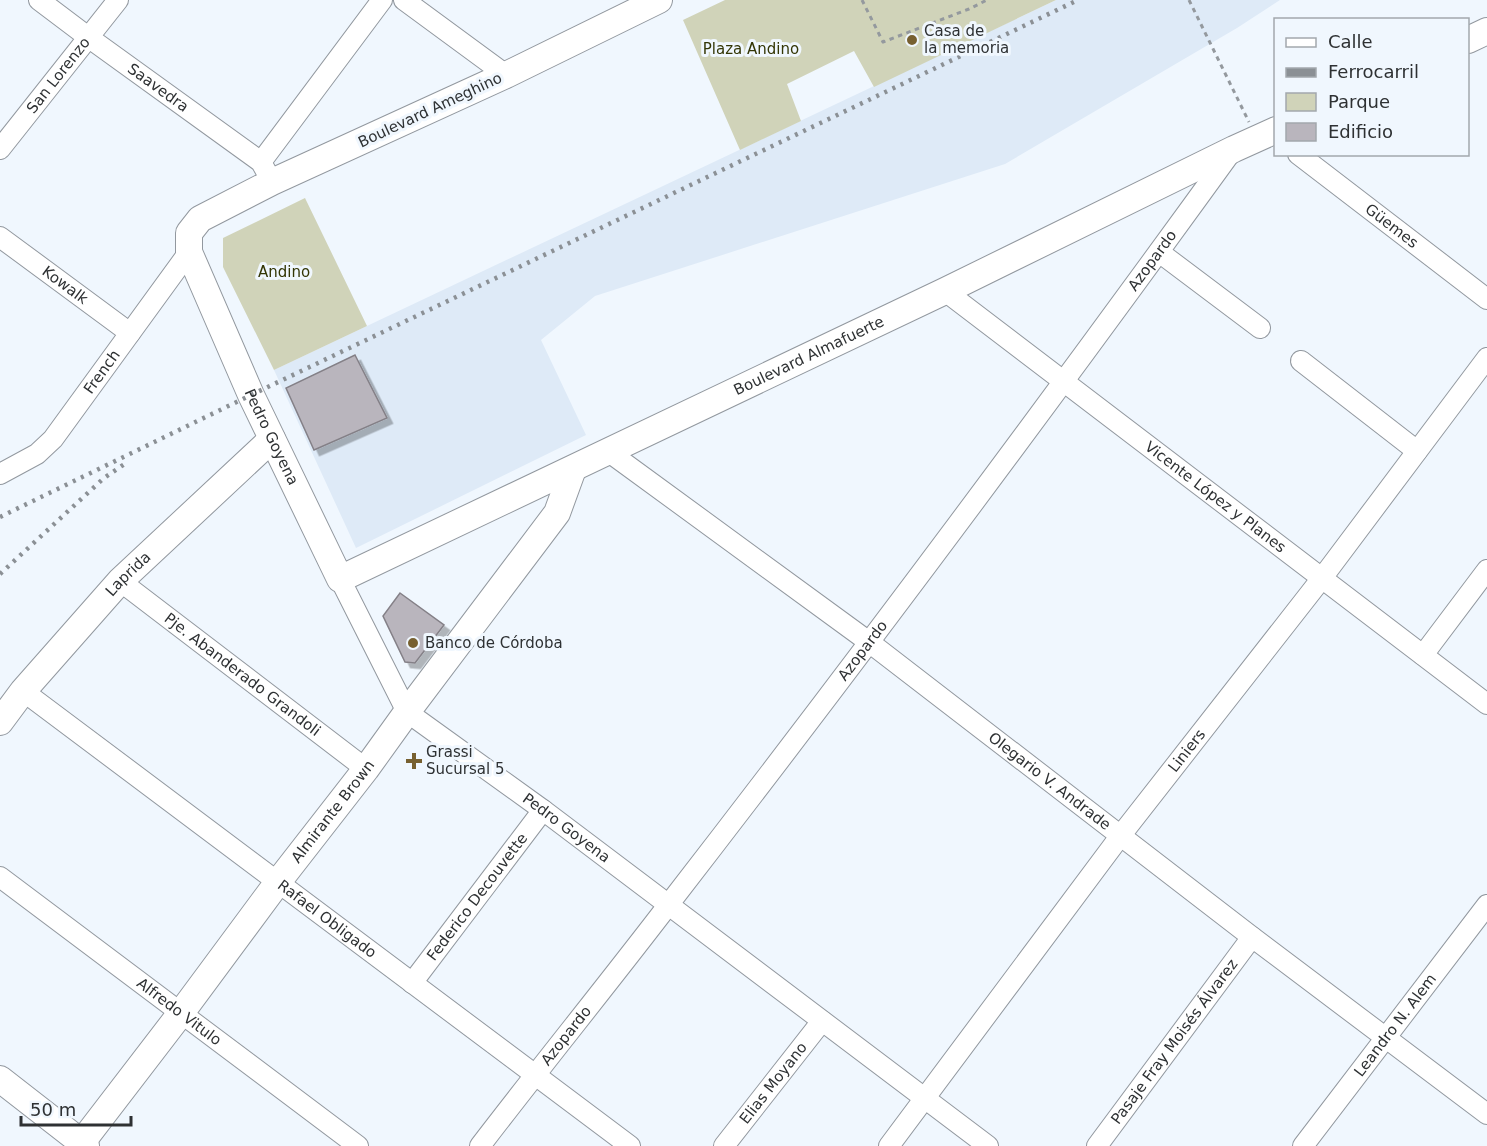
<svg xmlns="http://www.w3.org/2000/svg" width="1487" height="1146" font-family="'DejaVu Sans',sans-serif">
<style>
.built{fill:#deeaf7}
.green{fill:#d0d3b9}
.building{fill:#b9b5bd;stroke:#848087;stroke-width:1.5;filter:url(#shadow)}
.lines{fill:none;stroke-linecap:round;stroke-linejoin:round}
.minor-casing{stroke:#92989f;stroke-width:22}
.major-casing{stroke:#92989f;stroke-width:28}
.path{stroke:#94999e;stroke-width:3;stroke-dasharray:4.5 4.5;stroke-linecap:butt}
.minor{stroke:#fff;stroke-width:20}
.major{stroke:#fff;stroke-width:26}
.rail{stroke:#8b9095;stroke-width:4.5;stroke-dasharray:3 6;stroke-linecap:butt}
.poi-dot{fill:#776030;stroke:#f0f7fe;stroke-width:2}
.labels{text-anchor:middle;stroke-width:6;stroke-linejoin:round;paint-order:stroke}
.poi-label{font-size:15px;fill:#2e3133;stroke:#f0f7fe;text-anchor:start}
.park-label{font-size:15px;fill:#333605;stroke:#f0f7fe}
.street-label{font-size:15px;fill:#2e3133;stroke:#f0f7fe}
</style>
<defs>
<filter id="shadow"><feDropShadow dx="5.5" dy="5.5" stdDeviation="0" flood-color="#0004"/></filter>
</defs>
<rect width="100%" height="100%" fill="#f0f7fe"/>
<path class="built" d="M1056,0H1280L1237,28L1005,164L595,296L541,340L586,435L356,548L274,370Z"/>
<path class="green" d="M725,0H1056L874,87L854,51L787,84L801,121L740,150L683,20Z
M305,198L367,326L274,370L223,267V238Z"/>
<path class="building" d="M355,355L387,418L314,450L286,388Z
M400,593L444,625L415,663L405,662L383,616Z"/>
<g class="lines">
<g class="minor-casing">
<g id="minor">
<path id="s1" d="M39,0L88,37L261,162L272,182"/>
<path d="M404,0L506,75"/>
<path id="s2" d="M0,149L118,0"/>
<path id="s3" d="M1298,154L1487,299"/>
<path d="M261,162L382,0"/>
<path id="s4" d="M0,237L130,333"/>
<path d="M1159,252L1260,328"/>
<path id="s5" d="M945,291L1487,704"/>
<path d="M1301,361L1417,451"/>
<path id="s6" d="M609,452L869,642L1252,937L1487,1114"/>
<path id="s7" d="M0,474L37,454L53,439L189,252"/>
<path id="s8" d="M340,579L407,712L543,810L988,1146"/>
<path id="s9" d="M120,581L366,769"/>
<path d="M1423,655L1487,570"/>
<path id="s10" d="M23,691L630,1146"/>
<path id="s11" d="M0,877L358,1146"/>
<path id="s12" d="M412,983L543,810"/>
<path id="s13" d="M480,1146C542,1065 607,985 669,904C861,656 1048,405 1232,151"/>
<path id="s14" d="M724,1146L822,1021"/>
<path id="s15" d="M889,1146L1121,835L1322,578L1487,358"/>
<path id="s16" d="M1097,1146L1252,937"/>
<path id="s17" d="M1303,1146L1487,905"/>
</g>
</g>
<g class="major-casing">
<g id="major">
<path id="s18" d="M659,0L506,75L272,182L200,219L189,233V252L251,395L340,579L945,291L1234,149L1276,130"/>
<path d="M1468,40L1487,31"/>
<path id="s19" d="M0,722L23,691L120,581L272,439"/>
<path d="M0,1079L86,1146"/>
<path id="s20" d="M79,1146L181,1013L278,882L366,769L407,712L557,513L573,469"/>
</g>
</g>
<path class="path" d="M862,0L883,42L969,9L987,0
M1189,0L1249,122"/>
<use href="#minor" class="minor"/>
<use href="#major" class="major"/>
<path class="rail" d="M0,517L251,395L1078,0
M0,574L104,478L126,463"/>
</g>
<g class="poi-dot">
<circle cx="912" cy="40" r="6"/>
<circle cx="413" cy="643" r="6"/>
<path d="M411 752h6v6h6v6h-6v6h-6v-6h-6v-6h6z"/>
</g>
<g class="labels">
<g class="poi-label">
<text x="924" y="36">Casa de<tspan x="924" dy="17">la memoria</tspan></text>
<text x="425" y="648">Banco de Córdoba</text>
<text x="426" y="757">Grassi<tspan x="426" dy="17">Sucursal 5</tspan></text>
</g>
<g class="park-label">
<text x="751" y="54">Plaza Andino</text>
<text x="284" y="277">Andino</text>
</g>
<g class="street-label">
<text dy="5" stroke="none"><textPath href="#s2" startOffset="94">San Lorenzo</textPath></text>
<text dy="5" stroke="none"><textPath href="#s1" startOffset="148">Saavedra</textPath></text>
<text transform="translate(430 110) rotate(-25)" y="5">Boulevard Ameghino</text>
<text dy="5" stroke="none"><textPath href="#s3" startOffset="118">Güemes</textPath></text>
<text dy="5" stroke="none"><textPath href="#s13" startOffset="1112">Azopardo</textPath></text>
<text dy="5" stroke="none"><textPath href="#s4" startOffset="81">Kowalk</textPath></text>
<text dy="5" stroke="none"><textPath href="#s18" startOffset="1425">Boulevard Almafuerte</textPath></text>
<text dy="5" stroke="none"><textPath href="#s7" startOffset="147">French</textPath></text>
<text dy="5" stroke="none"><textPath href="#s18" startOffset="748">Pedro Goyena</textPath></text>
<text dy="5" stroke="none"><textPath href="#s5" startOffset="340">Vicente López y Planes</textPath></text>
<text dy="5" stroke="none"><textPath href="#s19" startOffset="196">Laprida</textPath></text>
<text dy="5" stroke="none"><textPath href="#s13" startOffset="626">Azopardo</textPath></text>
<text dy="5" stroke="none"><textPath href="#s9" startOffset="154">Pje. Abanderado Grandoli</textPath></text>
<text dy="5" stroke="none"><textPath href="#s15" startOffset="495">Liniers</textPath></text>
<text dy="5" stroke="none"><textPath href="#s6" startOffset="550">Olegario V. Andrade</textPath></text>
<text dy="5" stroke="none"><textPath href="#s20" startOffset="420">Almirante Brown</textPath></text>
<text dy="5" stroke="none"><textPath href="#s8" startOffset="346">Pedro Goyena</textPath></text>
<text dy="5" stroke="none"><textPath href="#s12" startOffset="108">Federico Decouvette</textPath></text>
<text dy="5" stroke="none"><textPath href="#s10" startOffset="380">Rafael Obligado</textPath></text>
<text dy="5" stroke="none"><textPath href="#s11" startOffset="224">Alfredo Vitulo</textPath></text>
<text dy="5" stroke="none"><textPath href="#s17" startOffset="152">Leandro N. Alem</textPath></text>
<text dy="5" stroke="none"><textPath href="#s13" startOffset="140">Azopardo</textPath></text>
<text dy="5" stroke="none"><textPath href="#s16" startOffset="130">Pasaje Fray Moisés Álvarez</textPath></text>
<text dy="5" stroke="none"><textPath href="#s14" startOffset="80">Elias Moyano</textPath></text>
</g>
</g>
<rect x="1274" y="18" width="195" height="138" fill="#f0f7fe" stroke="#a2a8ad" stroke-width="1.5"/>
<rect x="1286" y="38" width="30" height="9" fill="#ffffff" stroke="#a2a8ad" stroke-width="1.5"/>
<text x="1328" y="48" font-size="18" fill="#2e3133">Calle</text>
<rect x="1286" y="68" width="30" height="9" fill="#8b9095" stroke="#a2a8ad" stroke-width="1.5"/>
<text x="1328" y="78" font-size="18" fill="#2e3133">Ferrocarril</text>
<rect x="1286" y="93" width="30" height="18" fill="#d0d3b9" stroke="#a2a8ad" stroke-width="1.5"/>
<text x="1328" y="108" font-size="18" fill="#2e3133">Parque</text>
<rect x="1286" y="123" width="30" height="18" fill="#b9b5bd" stroke="#a2a8ad" stroke-width="1.5"/>
<text x="1328" y="138" font-size="18" fill="#2e3133">Edificio</text>
<path d="M21 1116v9h110v-9" fill="none" stroke="#2e3133" stroke-width="3"/>
<text x="30" y="1116" font-size="18" fill="#2e3133" stroke="#f0f7fe" stroke-width="4.5" paint-order="stroke">50 m</text>
</svg>
